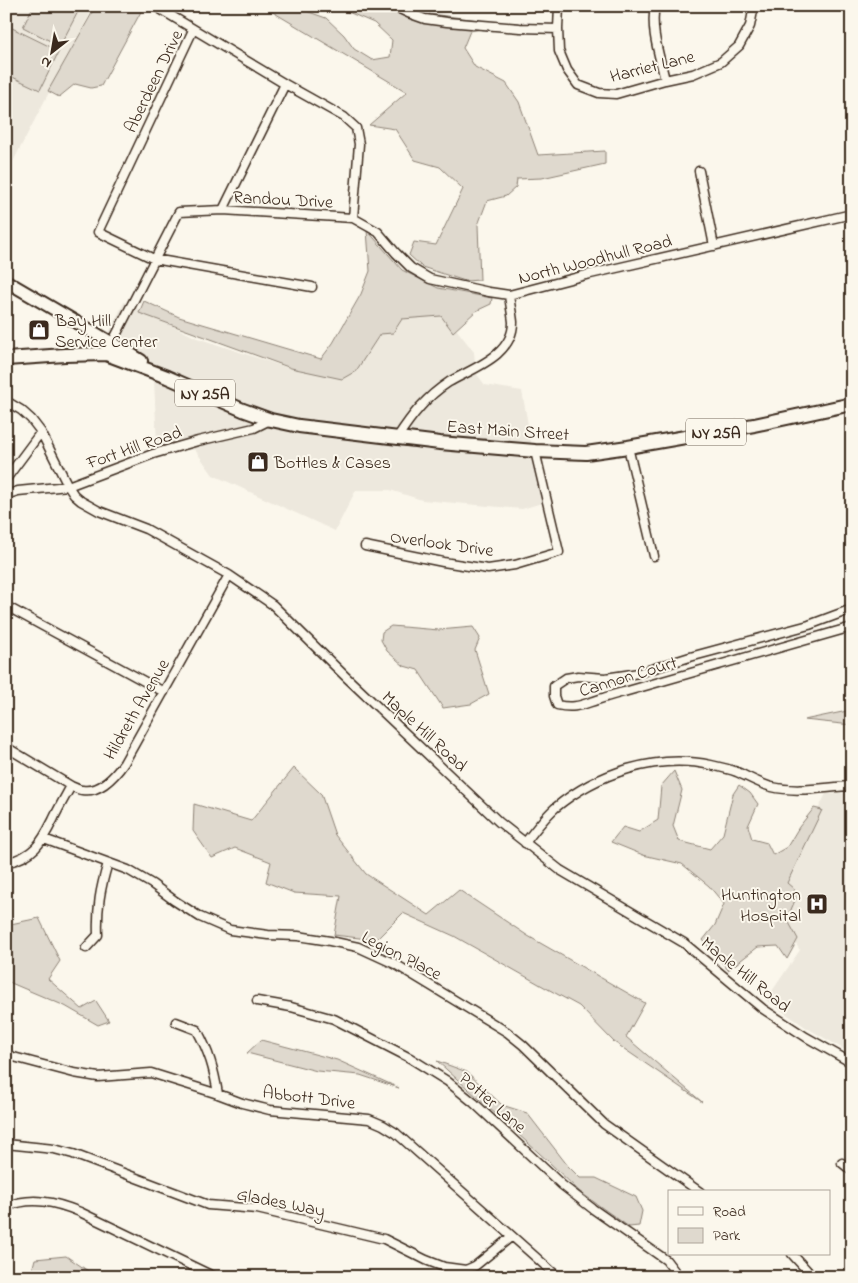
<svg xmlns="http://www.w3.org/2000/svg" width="858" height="1283" font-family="'Indie Flower',sans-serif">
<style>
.built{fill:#ede8dd}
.green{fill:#dfd9ce;stroke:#8d8276}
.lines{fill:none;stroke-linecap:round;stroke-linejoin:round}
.minor-casing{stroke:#3b2a1e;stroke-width:11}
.secondary-casing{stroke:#3b2a1e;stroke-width:15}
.primary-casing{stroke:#3b2a1e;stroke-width:16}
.minor{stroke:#fbf7ec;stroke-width:8}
.secondary{stroke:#fbf7ec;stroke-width:11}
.primary{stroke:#fbf7ec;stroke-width:12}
.labels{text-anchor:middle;stroke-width:4;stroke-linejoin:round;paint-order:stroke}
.shield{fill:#fbf7ec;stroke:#75685c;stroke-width:1}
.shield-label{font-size:16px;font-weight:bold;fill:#3b2a1e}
.street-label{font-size:18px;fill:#3b2a1e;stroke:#fbf7ec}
.poi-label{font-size:18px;fill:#3b2a1e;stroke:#fbf7ec;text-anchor:start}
</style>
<rect width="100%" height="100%" fill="#fbf7ec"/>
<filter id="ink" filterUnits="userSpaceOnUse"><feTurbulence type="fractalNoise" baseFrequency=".02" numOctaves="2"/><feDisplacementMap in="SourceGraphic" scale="10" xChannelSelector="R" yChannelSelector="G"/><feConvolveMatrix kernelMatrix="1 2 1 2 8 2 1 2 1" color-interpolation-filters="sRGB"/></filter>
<g filter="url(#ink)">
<path class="built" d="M6,6H94L6,175Z
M124,302L197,338L289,368L342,376L364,337L396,318L439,307L474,352L476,373L485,385L522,391L542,503L522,509L422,500L390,490H356L335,531L213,475L195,450L157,446L154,380L103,345Z
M852,792V1054L807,1028L766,1000L800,950L783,926L780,883L826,794Z"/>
<path class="green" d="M33,6H81L60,46L23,27Z
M96,6H144L101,86L91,88L75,84L59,97L48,91Z
M334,6H427L430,14L511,24L470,31L463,48L475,67L506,83L519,102L538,155L605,151V164L542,178L517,179L516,187L506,196L487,201L478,225L480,280L465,281L422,267L409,255L414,242L436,245L463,189L440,167L415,160L395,129L369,125L407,92L266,8L306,11L326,18L344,35L354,49L372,60L390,57L392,40L374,23Z
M10,27L59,51L40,90L6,74V34Z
M367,230L402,270L438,288L492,298L491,304L476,311L453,332L441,316L402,319L393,333L380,334L356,371L342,379L291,368L139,313L144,301L179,317L321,359L333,343L361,294L370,271Z
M391,626L439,630L473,627L480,638L475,650L489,694L471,704L443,708L418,670L404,666L387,651L381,640L382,632Z
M852,710V725L804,720Z
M294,768L321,794L335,835L366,874L429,915L459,890L528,936L645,1003L626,1037L702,1102L614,1042L579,1006L546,988L454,936L403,913L376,940L334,935L341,896L294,893L266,882L271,862L235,848L212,858L193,831L194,804L251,821Z
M674,771L682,790L673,826L679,841L710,849L723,834L733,794L739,785L750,793L758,804L748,826L752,839L767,843L773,855L787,847L799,827L814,808L822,810L787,883L794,889L796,898L787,919L798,939L787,959L778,946L758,947L728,970L703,940L715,925L724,904L709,886L682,864L643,855L611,842L623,827L639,832L658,820L661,786Z
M39,918L60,961L48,979L82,1009L96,1001L109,1021L98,1025L65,1006L11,983L6,979V925Z
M261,1040L337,1060L399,1088L360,1075L317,1071L247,1053Z
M437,1061L467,1072L502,1105L527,1113L568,1166L580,1178H596L636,1197L642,1211L639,1226L629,1227L580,1192L549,1162Z
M66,1256L97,1277H32L31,1274L35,1259Z"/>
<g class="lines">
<g class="minor-casing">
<path id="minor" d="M155,6L285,84L344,117L356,128L359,144L353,218
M393,6L408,13L425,19L447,22L520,28L558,29
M559,6L558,29L559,51L567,70L578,85L599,93L616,94L665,80L693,74L721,62L739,46L750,26L754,6
M655,6C650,30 660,57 665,80
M193,30L98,232L154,259L312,287
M699,171L714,246
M223,210L285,84
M112,343L179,212L223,210L353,218L378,232L396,253L411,268L430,279L489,292L509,295L586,275L852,214
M6,401L21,410L31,419L41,432L68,486L74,495L81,501L99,511L146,529L229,575L273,605L345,676L499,822L560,870L684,943L763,1009L806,1037L852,1063
M397,438C412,415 426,397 449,382C473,368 513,356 513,322C512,313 510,304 509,295
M628,447L654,556
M6,479L41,432
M6,495L18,491L68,486L153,454L198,441L254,428L270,420
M365,546L443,562L488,569L515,565L559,552L535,451
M6,606L164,692
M852,609L809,625L690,657L639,673L605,678L578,676L566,678L554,686V696L557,705C574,709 581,705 597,700C606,697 615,694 624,692L852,627
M6,747L71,786C74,787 79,790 82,790C100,793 115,776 124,763L229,575
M44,839L128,870L152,884L175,901L200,917L230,930L268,935L298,936L330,941L358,947L395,964L507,1032L523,1045L604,1124L700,1192
M525,843C534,831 544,818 555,808C597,773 657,753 711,765C720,767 729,769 737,772C748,777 760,784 772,787C797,793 826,787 852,786
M6,863C34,856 41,844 53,820C58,809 65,797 71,786
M86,948L98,935C97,908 100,889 108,863
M257,1001L291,1007L334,1019L410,1058L447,1081L474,1103L562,1185L593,1209L666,1260L679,1277
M176,1022L197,1030C209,1052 214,1069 218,1094
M6,1055L74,1073L98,1077L151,1073L218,1094L242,1103L270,1110L369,1119L383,1125L396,1133L558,1277
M6,1144L54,1149L73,1154L208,1205L257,1209L384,1239L426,1260L444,1267L466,1270L475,1266L512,1236
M842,1163L852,1171
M6,1207C31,1196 56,1202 80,1212L215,1277
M792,1254L813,1277"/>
</g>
<g class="secondary-casing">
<path id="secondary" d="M6,281L112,343"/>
</g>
<g class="primary-casing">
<path id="primary" d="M106,354L112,343L141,361
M6,359L65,355L106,354L167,377L243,410L271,420L299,426L440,443L535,451L586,453L628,447L754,425L852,404"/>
</g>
<use href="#minor" class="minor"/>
<use href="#secondary" class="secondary"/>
<use href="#primary" class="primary"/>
</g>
</g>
<defs>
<g id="shop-square" transform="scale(1.125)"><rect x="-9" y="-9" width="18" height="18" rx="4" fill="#3b2a1e" stroke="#fbf7ec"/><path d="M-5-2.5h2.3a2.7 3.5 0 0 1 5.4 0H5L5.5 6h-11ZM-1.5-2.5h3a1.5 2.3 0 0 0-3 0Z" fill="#fff"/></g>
<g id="hospital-square" transform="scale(1.125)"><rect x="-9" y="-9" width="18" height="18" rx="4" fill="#3b2a1e" stroke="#fbf7ec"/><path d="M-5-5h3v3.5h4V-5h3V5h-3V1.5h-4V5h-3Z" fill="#fff"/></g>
</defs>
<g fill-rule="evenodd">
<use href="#shop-square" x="39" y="330"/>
<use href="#shop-square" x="258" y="462"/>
<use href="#hospital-square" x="817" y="904"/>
</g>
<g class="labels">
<g class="shield">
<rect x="175" y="379.5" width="60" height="27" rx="4"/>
<rect x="686" y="418.5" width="60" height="27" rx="4"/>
</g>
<g class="shield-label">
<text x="205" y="399">NY 25A</text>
<text x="716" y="438">NY 25A</text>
</g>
<g class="street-label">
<text transform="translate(652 66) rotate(-14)" y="6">Harriet Lane</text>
<text transform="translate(153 81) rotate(-64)" y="6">Aberdeen Drive</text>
<text transform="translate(283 199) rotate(3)" y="6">Randou Drive</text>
<text transform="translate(595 259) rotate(-14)" y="6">North Woodhull Road</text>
<text transform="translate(508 430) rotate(4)" y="6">East Main Street</text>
<text transform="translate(134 447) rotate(-19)" y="6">Fort Hill Road</text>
<text transform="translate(442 543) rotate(8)" y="6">Overlook Drive</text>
<text transform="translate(628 676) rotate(-17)" y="6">Cannon Court</text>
<text transform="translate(136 709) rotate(-60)" y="6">Hildreth Avenue</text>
<text transform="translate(425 731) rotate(43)" y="6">Maple Hill Road</text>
<text transform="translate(402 955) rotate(27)" y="6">Legion Place</text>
<text transform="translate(746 974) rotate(39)" y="6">Maple Hill Road</text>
<text transform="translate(309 1097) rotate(7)" y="6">Abbott Drive</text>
<text transform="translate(493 1102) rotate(41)" y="6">Potter Lane</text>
<text transform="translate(281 1202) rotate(11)" y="6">Glades Way</text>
</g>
<g class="poi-label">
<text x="55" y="326">Bay Hill<tspan x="55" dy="21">Service Center</tspan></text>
<text x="274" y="468">Bottles &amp; Cases</text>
<text x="801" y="900" text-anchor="end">Huntington<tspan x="801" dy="21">Hospital</tspan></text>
</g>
</g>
<rect width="858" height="1283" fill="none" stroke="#fbf7ec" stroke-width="25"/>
<rect x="12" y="12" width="833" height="1258" fill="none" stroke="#3b2a1e" stroke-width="2" filter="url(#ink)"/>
<rect x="668" y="1190" width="162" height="65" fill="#fbf7ec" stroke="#aea59a"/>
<rect x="678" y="1207" width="25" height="8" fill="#fbf7ec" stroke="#aea59a"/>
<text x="713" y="1216" font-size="15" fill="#3b2a1e">Road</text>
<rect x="678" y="1228" width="25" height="15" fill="#dfd9ce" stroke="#aea59a"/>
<text x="713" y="1240" font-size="15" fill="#3b2a1e">Park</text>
<g transform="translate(52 52) rotate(211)" stroke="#fbf7ec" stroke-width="4" paint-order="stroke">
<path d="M0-4L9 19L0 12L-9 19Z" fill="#3b2a1e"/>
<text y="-8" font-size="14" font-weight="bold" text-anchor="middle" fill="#3b2a1e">N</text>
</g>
</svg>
